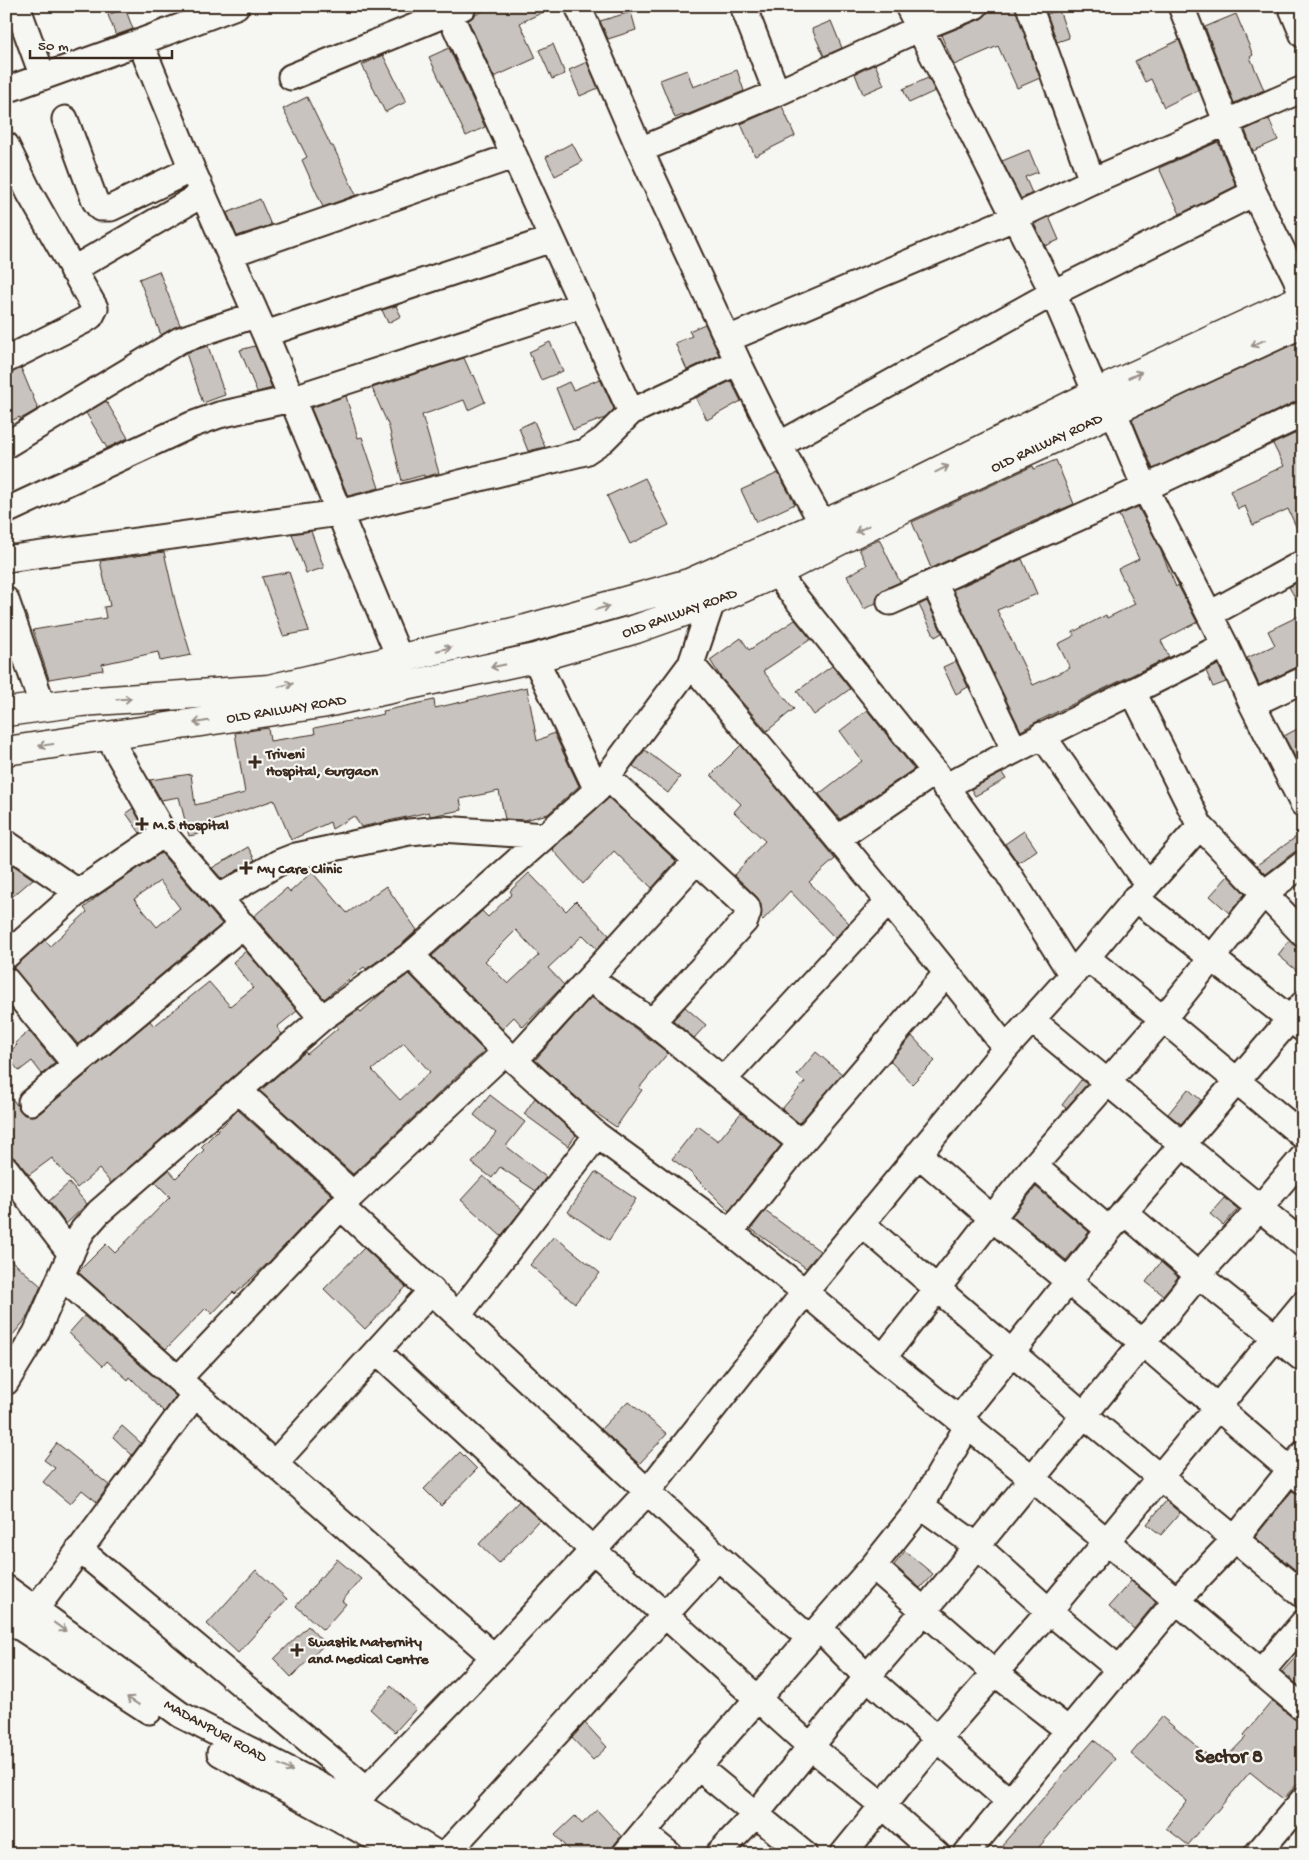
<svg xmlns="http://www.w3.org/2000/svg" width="1309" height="1860" font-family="'Gochi Hand',sans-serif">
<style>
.building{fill:#c8c3be;stroke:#3b2a1e;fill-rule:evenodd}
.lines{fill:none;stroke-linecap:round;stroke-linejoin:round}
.minor-casing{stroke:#3b2a1e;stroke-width:29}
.major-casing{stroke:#3b2a1e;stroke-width:31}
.minor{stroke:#f6f6f2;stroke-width:25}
.major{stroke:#f6f6f2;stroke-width:28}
.oneway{stroke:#989088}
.poi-dot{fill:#3b2a1e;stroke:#f6f6f2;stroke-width:2}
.labels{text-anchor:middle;stroke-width:4.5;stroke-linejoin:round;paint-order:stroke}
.street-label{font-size:15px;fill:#3b2a1e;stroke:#f6f6f2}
.poi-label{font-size:15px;font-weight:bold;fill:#3b2a1e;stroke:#f6f6f2;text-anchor:start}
.district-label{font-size:20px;font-weight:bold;fill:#3b2a1e;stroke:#f6f6f2}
</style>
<rect width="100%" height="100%" fill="#f6f6f2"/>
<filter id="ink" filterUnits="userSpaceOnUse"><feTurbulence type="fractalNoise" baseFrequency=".02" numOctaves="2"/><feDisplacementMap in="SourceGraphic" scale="10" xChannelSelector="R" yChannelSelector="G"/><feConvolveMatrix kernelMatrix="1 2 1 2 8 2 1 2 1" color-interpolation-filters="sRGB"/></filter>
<g filter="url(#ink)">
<path class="building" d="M493,6H556L520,23L536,58L494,77L468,20L475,15Z
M991,6H1015L1040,78L1017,88L998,46L954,65L941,35L981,19L986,15Z
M125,8L133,29L116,35L108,15Z
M1059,10L1069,38L1057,42L1047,14Z
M631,12L636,30L608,39L600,21Z
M1236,14L1253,55L1250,57L1264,90L1234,103L1205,27Z
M831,21L842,48L824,56L812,29Z
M1179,40L1198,90L1164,107L1151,79L1145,82L1135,61Z
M553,44L565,74L552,79L539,50Z
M449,48L485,127L466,136L429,57Z
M383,55L406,102L385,112L362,65Z
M587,62L598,88L580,96L569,70Z
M875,64L884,85L863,94L855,74Z
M687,70L693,87L737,70L744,91L684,116L683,115L675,118L660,80Z
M928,78L935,91L909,103L903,89Z
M307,97L331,146H333L356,195L323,207L302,160L307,157L283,109Z
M782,106L795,136L755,156L741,124Z
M1269,119L1278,140L1253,151L1245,130Z
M1218,142L1236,186L1180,214L1159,168Z
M572,143L582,162L555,176L546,157Z
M1029,150L1038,172L1025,177L1032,193L1021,199L1002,161Z
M260,199L271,225L237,236L227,213Z
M1049,217L1059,240L1045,246L1034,224Z
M159,271L180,325L161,335L139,279Z
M396,306L401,316L388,323L382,310Z
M705,324L719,355L687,370L675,343L692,336L689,331Z
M1303,340V400L1297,401L1153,469L1132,419Z
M550,342L563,371L541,380L529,352Z
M208,346L225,395L203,403L186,353Z
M255,346L272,388L257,392L240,350Z
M464,358L472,376L474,375L485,402L468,410L464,400L422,415L439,473L424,477V475L402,481L389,427L372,388Z
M21,368L38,409L26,416L20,419V417L6,423V374Z
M600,379L614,409L605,418L573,430L556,388L569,382L573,390Z
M731,381L741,401L707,420L696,398Z
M346,396L358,438L362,437L379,488L348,496L311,408Z
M106,401L128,438L107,448L86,413Z
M534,421L545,447L528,451L519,428Z
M1303,430V542L1288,509L1253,525L1245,506L1238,509L1230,491L1284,466L1273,444Z
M1056,460L1074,504L1011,531V532L931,568L912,522L1033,466L1034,469Z
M778,473L795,504L756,522L741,490Z
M645,478L669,525L630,544L607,496Z
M1138,507L1158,544L1176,587L1178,585L1197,622L1161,641L1169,657L1034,723L1021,731L953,590L1022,559L1037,594L997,610L1033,685L1070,668L1058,644L1074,636L1073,632L1106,615L1107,618L1135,604L1118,569L1139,559L1119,515Z
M311,531L324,568L306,573L292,534Z
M879,539L900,582L884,589L878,594L876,603L864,609L847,576L867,565L859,549Z
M164,552L176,605L191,655L160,661L158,652L102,664L103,670L49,679L33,630L106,618L104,607L110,606L100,561Z
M289,572L309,631L283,636L262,577Z
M1303,580V611L1289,587Z
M927,601L942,633L935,637L919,605Z
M1303,614V666L1297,667L1259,685L1247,658L1275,645L1268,631Z
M795,620L811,639L763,671L794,709L767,731L722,679L710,660L741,638L749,650Z
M956,661L968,687L956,694L943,667Z
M1218,665L1226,682L1213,687L1206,671Z
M832,666L850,689L814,715L797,691Z
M527,687L537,741L554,733L579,786L548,814L525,820L505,819L499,791L460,799L462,810L430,816L429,812L361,827L354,816L332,829L330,822L291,840L274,800L198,826L199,834L189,836L179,797L161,800L150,780L191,774L195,805L245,793L235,733L268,728L270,741L315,734L314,728L384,714L383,711L434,700L435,708Z
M867,710L914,769L840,819L819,794L862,761L840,731Z
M1303,726V772L1284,736Z
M741,745L835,859L809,882L849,923L835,938L790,891L763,920L761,918V904L757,897L734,875L765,841L734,812L741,804L711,775Z
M645,750L680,777L668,793L633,766Z
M1002,773L1006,779L975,796L971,789Z
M609,798L676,861L652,888L614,851L583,884L552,849Z
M133,808L145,830L140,833L126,813Z
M1024,831L1037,850L1018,863L1005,844Z
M1303,832V850L1294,852L1266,874L1257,865Z
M248,847L255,860L222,879L212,868Z
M161,853L222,924L78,1044L13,968L45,940L50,946L87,912L84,908L99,895ZM160,881L180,908L157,927L134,899Z
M13,865L33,879L6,902V872Z
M312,872L347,913L386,886L417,930L402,944L366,969L364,967L324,999L254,916L287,888L290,892Z
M529,873L566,911L576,901L609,935L597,949L583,935L548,968L564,985L523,1027L514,1017L502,1029L432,956L482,911L488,917L512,894L510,891ZM516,930L539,955L508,984L485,961Z
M1228,876L1245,894L1229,913L1210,896Z
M1289,941L1303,952V976L1278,955Z
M246,951L297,1011L277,1027L282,1034L111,1183L99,1169L77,1188L52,1158L29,1175L17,1160L7,1155L6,1090L24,1115L34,1116L40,1113L150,1021L154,1026L209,982L230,1006L253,988L233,962Z
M409,974L484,1051L353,1174L260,1091L305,1052L307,1054L338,1028L336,1025L359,1010L361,1012L382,993ZM404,1043L430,1072L400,1100L372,1070Z
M591,997L643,1034L668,1053L639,1088L642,1090L616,1127L593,1111V1112L535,1060Z
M685,1007L706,1025L694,1038L673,1020Z
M29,1031L55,1063L42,1074L32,1061L19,1071L6,1055L17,1045L15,1043Z
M912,1036L935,1061L912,1084L890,1061Z
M816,1052L842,1074L799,1123L782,1109L805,1082L797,1075Z
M1081,1080L1087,1084L1066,1108L1062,1105Z
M1188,1089L1201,1100L1181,1124L1168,1114Z
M490,1095L525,1122L506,1146L546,1177L536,1191L500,1167L492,1178L472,1163L496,1133L474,1115Z
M535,1098L576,1135L568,1146L524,1114Z
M238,1110L332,1195L270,1261L235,1294L233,1292L212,1314L206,1308L166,1349L78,1272L106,1244L115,1253L170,1197L155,1182L169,1170L176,1178L204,1150L201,1147Z
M741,1113L781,1145L729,1211L690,1172L672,1159L698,1126L718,1141Z
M595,1172L636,1199L609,1240L568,1212Z
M483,1176L522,1209L501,1236L461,1200Z
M69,1183L87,1204L66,1224L49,1201Z
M1036,1187L1089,1232L1066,1260L1012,1216Z
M1224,1198L1238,1209L1223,1225L1210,1214Z
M765,1211L820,1251L806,1268L751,1229Z
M554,1236L600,1273L575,1303L530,1265Z
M364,1248L406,1287L365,1329L324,1289Z
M6,1256L41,1286L26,1319L6,1343Z
M1161,1262L1178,1277L1163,1295L1146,1282Z
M84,1316L176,1396L164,1412L130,1377L128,1380L107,1361L103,1366L69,1333Z
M628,1401L667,1434L639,1464L601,1429Z
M122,1426L141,1443L132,1455L113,1437Z
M57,1443L109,1485L97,1502L82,1490L70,1504L43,1482L55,1468L44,1460Z
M460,1452L477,1469L441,1506L424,1489Z
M1292,1491L1303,1495V1576L1255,1537Z
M519,1501L539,1520L499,1563L479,1544Z
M1166,1501L1180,1513L1161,1535L1147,1524Z
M905,1551L933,1574L920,1588L894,1565Z
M337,1559L361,1579L342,1601L346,1604L323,1630L296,1606Z
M256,1570L287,1599L238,1653L207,1624Z
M1131,1581L1156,1602L1134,1629L1109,1606Z
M308,1626L325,1644L291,1677L274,1659Z
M1303,1649V1689L1282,1672Z
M391,1686L416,1709L395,1732L370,1709Z
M1272,1701L1294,1719L1303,1722V1778L1283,1799L1250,1772L1188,1845L1166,1828L1187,1801L1131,1754L1162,1717L1219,1765L1246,1737L1244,1735Z
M585,1723L607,1747L593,1760L572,1738Z
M1094,1740L1115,1759L1033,1854H1012L1002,1845Z
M597,1810L621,1836L614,1845L611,1854H572L555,1835L575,1816L582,1824Z"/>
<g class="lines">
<g class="minor-casing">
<path id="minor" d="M17,6L43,77
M446,6L631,412
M578,6L640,150L738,362L779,445L832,541
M743,6L777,93
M908,6L1053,293L1096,393
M1029,6L1092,181
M1181,6L1254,193L1296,278L1303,298
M1291,6L1303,35
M140,42L192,169L265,334L400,659
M291,77L463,7
M6,90L140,42L236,6
M65,119L95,201L100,208H111L192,169
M6,145L29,192L95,308L91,316L85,320L6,360
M640,150L777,93L918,29L975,6
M230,254L513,156
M72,270L203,194
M265,334L552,239
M728,339L1014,218L1092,181L1303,89
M1113,410L1145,488L1225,645L1252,704L1303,804
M6,445L180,340L255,315
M779,445L1053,293L1254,193
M6,511L191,425L219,415L291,399L582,305
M6,559L339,513L585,452L603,440L631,412L738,362
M776,573L935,772L1008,873L1072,975
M934,583L1014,749
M6,600L43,707
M890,602L1145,488L1303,414
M1210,614L1303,563
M535,658L597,790
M691,664C798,791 904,917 1006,1048
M1133,692L1200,826L1303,934
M1252,704L1303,680
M1042,735L1147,884
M108,736L164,834L322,1018
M607,777L747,907L748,912L745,921L652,1022
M945,787C1037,737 1132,693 1225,645
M838,838L935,772
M6,843L78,892
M218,898L278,863L296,856L409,832L442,829L545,836
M1135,898L1303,1029
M411,955L505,1052L597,1135L730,1232L805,1292L883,1358L1032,1478L1303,1708
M6,956L78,892L164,834
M1087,958L1163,1019L1303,1136
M590,979L652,1022L801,1143
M6,980L75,1064
M1032,1020L1303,1244
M515,1060L696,861
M724,1079L888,902
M239,1091L353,1194
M31,1102L243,925
M918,1154L992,1218L1143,1343L1303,1481
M1034,1166L1109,1230
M6,1169L71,1254
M341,1207L718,1557L809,1638
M1124,1212L1198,1275L1303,1359
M862,1224L1084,1415L1303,1595
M730,1232L801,1143L947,973
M61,1276L494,1657
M459,1314L597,1135
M377,1351L593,1550L811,1747L882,1805L937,1854
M883,1358L992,1218L1034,1166L1163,1019L1263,894L1303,864
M179,1378L353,1194L505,1052
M6,1382L36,1333L76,1242L83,1230L99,1212L322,1018L411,955L597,790L691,664L712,602
M959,1419L1109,1230L1303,1004
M274,1464L432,1290
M921,1506L977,1546L1049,1611L1119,1669
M79,1549L367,1789
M873,1566L994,1672L1068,1730
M6,1588L181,1715L356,1804L437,1854
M6,1618L149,1711
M26,1622L195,1394
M819,1628L867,1677L1010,1802
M1260,1673L1303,1623
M220,1753L404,1854
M698,1767L804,1854
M343,1821L367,1789L494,1657L647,1492L805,1292L1006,1048L1072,975L1144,889L1200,826
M643,1833L669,1854
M446,1854L718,1557
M625,1854L698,1767L873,1566L921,1506L968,1425
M718,1854L756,1814L867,1677L924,1611L1198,1275L1259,1209L1303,1157
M843,1854L938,1738L1049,1611L1303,1304
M966,1854L1176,1601L1235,1539L1303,1454
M1257,1854L1303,1800"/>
</g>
<g class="major-casing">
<path id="major" d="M6,712L81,702L269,689L526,629L689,583L898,491L1096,393L1303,298
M6,751L321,704L535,658L636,629L712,602L776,573L906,507L1303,323"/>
</g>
<use href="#minor" class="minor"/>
<use href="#major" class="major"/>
</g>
<defs><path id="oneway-shaft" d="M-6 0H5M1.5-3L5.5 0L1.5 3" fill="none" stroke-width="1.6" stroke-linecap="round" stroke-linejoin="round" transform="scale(1.25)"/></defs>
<g class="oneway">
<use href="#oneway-shaft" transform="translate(1258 343) rotate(155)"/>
<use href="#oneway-shaft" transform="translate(1135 375) rotate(-25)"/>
<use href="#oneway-shaft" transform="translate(942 469) rotate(-26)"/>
<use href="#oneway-shaft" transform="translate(862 529) rotate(153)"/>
<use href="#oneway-shaft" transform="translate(602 608) rotate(-16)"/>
<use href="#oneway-shaft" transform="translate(444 649) rotate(-14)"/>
<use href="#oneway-shaft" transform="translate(498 666) rotate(168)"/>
<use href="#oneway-shaft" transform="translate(286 685) rotate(-13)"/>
<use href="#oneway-shaft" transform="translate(124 699) rotate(-4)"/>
<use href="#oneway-shaft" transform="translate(201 722) rotate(171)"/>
<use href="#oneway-shaft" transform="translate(46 745) rotate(172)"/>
<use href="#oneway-shaft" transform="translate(60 1627) rotate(36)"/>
<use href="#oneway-shaft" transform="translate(133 1701) rotate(-147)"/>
<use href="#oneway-shaft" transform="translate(286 1768) rotate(27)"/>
</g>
</g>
<g class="poi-dot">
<path d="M252.5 754.5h5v5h5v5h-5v5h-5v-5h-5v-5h5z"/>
<path d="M139.5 816.5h5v5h5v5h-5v5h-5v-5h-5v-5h5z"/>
<path d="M243.5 860.5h5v5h5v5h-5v5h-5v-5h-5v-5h5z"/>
<path d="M294.5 1642.5h5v5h5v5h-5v5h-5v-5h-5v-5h5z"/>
</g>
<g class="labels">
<g class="street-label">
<text transform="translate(1046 442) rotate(-25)" y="5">OLD RAILWAY ROAD</text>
<text transform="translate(679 612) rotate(-20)" y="5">OLD RAILWAY ROAD</text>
<text transform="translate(286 708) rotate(-9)" y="5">OLD RAILWAY ROAD</text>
<text transform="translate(216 1730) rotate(29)" y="5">MADANPURI ROAD</text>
</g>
<g class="poi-label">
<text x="266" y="758">Triveni<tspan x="266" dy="17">Hospital, Gurgaon</tspan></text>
<text x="153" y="829">M.S Hospital</text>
<text x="257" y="873">My Care Clinic</text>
<text x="308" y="1646">Swastik Maternity<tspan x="308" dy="17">and Medical Centre</tspan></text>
</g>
<g class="district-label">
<text x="1229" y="1762">Sector 8</text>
</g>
</g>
<rect width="1309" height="1860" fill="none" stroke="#f6f6f2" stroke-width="25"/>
<rect x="12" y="12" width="1284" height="1835" fill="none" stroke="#3b2a1e" stroke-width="2" filter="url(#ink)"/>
<path d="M30 50v8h142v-8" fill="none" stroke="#3b2a1e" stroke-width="2.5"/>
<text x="38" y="50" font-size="15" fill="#3b2a1e" stroke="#f6f6f2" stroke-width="4" paint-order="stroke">50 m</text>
</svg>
